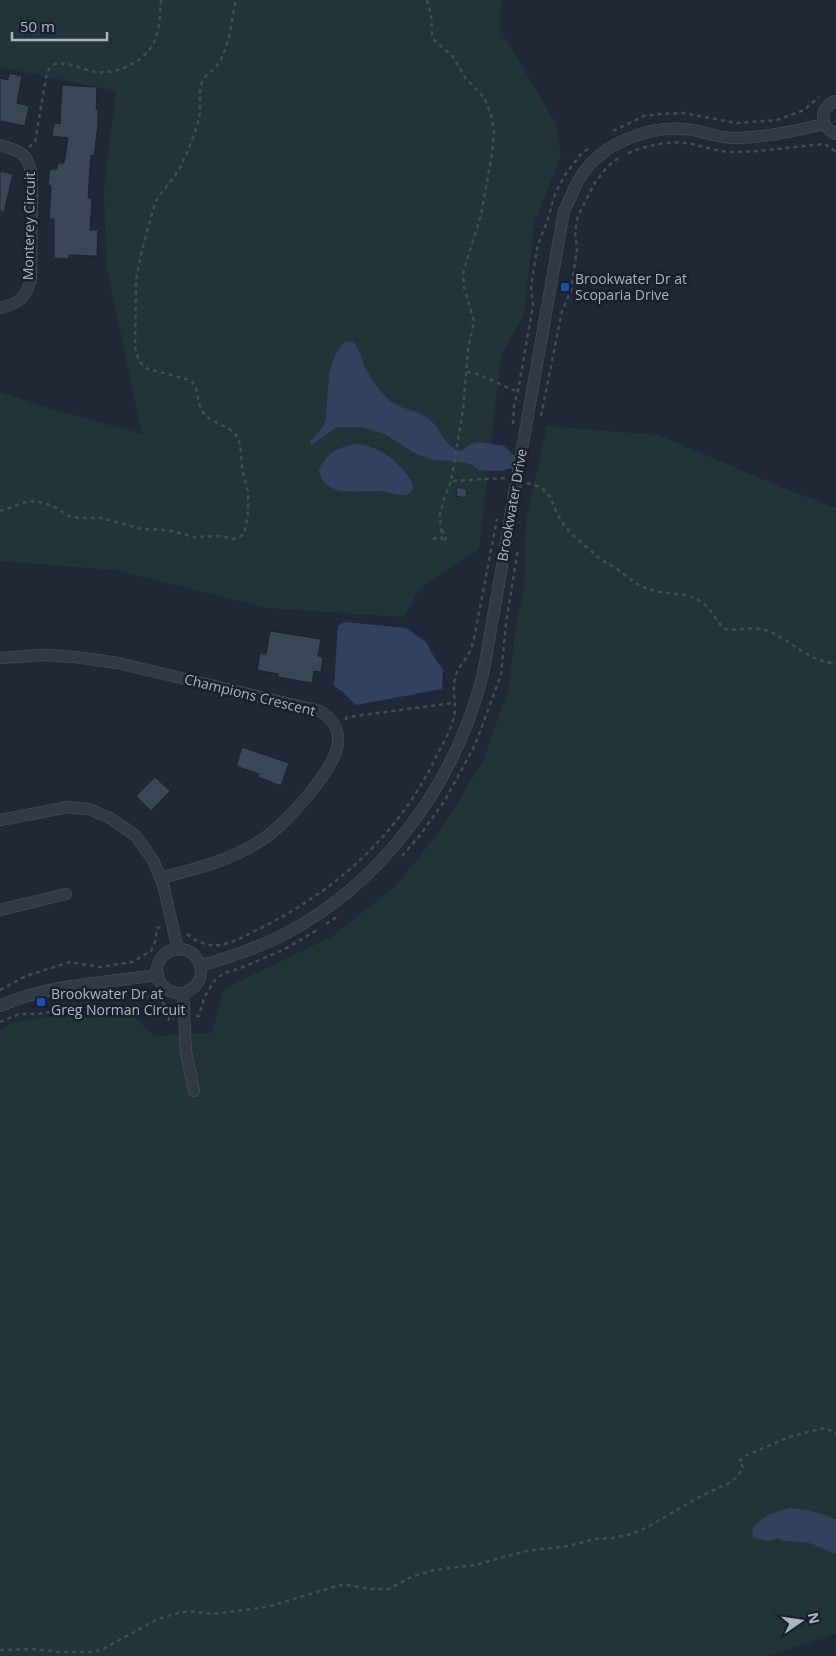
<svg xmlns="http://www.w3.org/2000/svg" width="836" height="1656" font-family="'Open Sans',sans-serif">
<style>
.green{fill:#213438}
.water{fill:#33435f}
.building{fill:#3b4657;stroke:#1b222e}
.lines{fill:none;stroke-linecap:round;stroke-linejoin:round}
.street-casing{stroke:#4e5562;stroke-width:12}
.path{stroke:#3f5155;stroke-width:2.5;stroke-dasharray:4 4;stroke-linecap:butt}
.street{stroke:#333a47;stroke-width:11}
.street-bridge-casing{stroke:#4e5562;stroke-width:12;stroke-linecap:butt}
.street-bridge{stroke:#333a47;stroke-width:11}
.transit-dot{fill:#1a4fb4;stroke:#19202c;stroke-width:2}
.labels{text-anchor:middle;stroke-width:5;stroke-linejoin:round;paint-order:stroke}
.street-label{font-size:14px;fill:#adb5c4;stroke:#19202c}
.poi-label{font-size:14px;fill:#adb5c4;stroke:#19202c;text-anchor:start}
</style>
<rect width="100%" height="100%" fill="#202837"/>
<path class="green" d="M0,0H502L501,2L500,29L556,124L561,156L534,224L524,315L501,355L479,549L420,588L404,617L268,608L115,570L0,561V392L41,406L142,434L106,264L104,190L116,91L0,67Z
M547,426L658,435L791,491L836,508V1634L768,1656H0V1031L12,1023L82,1012L120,1003L154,1036L212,1033L223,991L232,985L331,937L395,887L442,828L483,761L509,687L517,616L524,592L526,521Z"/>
<path class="water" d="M353,341C360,351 360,354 364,365C369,377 380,391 389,400C401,410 420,410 431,421C443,432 443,445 460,451L473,443L480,442L504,446L517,458L516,467L501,471L479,470L471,464L451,461L434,460L416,454L385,434L362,427H339L332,430L312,445L310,443L311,440C315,435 321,430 324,425C327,419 326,412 327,405C329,381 327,363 344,342Z
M357,444C382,447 399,462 412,482L413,488L411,493C399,498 391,492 380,491C358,490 325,499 319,471C325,453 340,446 357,444Z
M344,622L406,628L426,642L434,657L443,669L442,689L356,705L343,692L334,686L338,626Z
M789,1508L807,1510L836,1519V1554L807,1542L783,1541L778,1538L769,1541L755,1538L753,1536L752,1530C758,1517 776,1512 789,1508Z"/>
<path class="building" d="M9,73L22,76L17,103L29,106L25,126L0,121V78L8,80Z
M62,85L97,87L96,109H98V124L94,156L91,155L88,198H92L90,230H98L97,256L69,255V259L54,258V219H49L51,186L48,185L50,169H57L58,163H64L68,138L52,136L54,123L60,124Z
M0,171L13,174L4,212H0Z
M457,487L467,489L466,498L456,496Z
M270,631L321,639L318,656L323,657L321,672L314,671L312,683L278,677V674L257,670L260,653L266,654Z
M242,747L289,763L281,786L258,777L259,774L236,766Z
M155,777L170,791L151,811L136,796Z"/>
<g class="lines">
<g class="street-casing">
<path id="street" d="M836,101C819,107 819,127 836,134
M0,145C21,151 29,154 32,177L31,279C26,298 18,304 0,308
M522,449L564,211C570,199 575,185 583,173C604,143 648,126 684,129C702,130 719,139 737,138C766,137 796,131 824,124
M0,658L44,655L75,657L118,663L320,711C331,718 339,727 338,742C337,768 285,825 263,839C232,860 196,869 160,878
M0,820L68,807L89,809L110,818L135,835L153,860L163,884L178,950
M0,910L66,894
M157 971a22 22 0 1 1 44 0a22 22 0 1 1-44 0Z
M200,966C229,957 258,948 285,934C383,882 454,785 482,678C486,660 489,641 492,622C500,581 506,541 513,500
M183,993L186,1052L194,1091
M0,1006C45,985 108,982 158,975"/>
</g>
<path class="path" d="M427,0L431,14L432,34L434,40L453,57L466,79L484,97L491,114L494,131L492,154L481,215L463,273L464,287L474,321L468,350L463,410L451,481L505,478
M613,131L644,116L661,114L683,113L737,123L777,120L804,110L819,97
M29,147L35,142L47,72C49,69 51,66 55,64C67,61 84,70 96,72C116,75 146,61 154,42C160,29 160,13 161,0
M628,153C648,145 671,140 692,144C706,147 719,152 733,152C764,152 795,146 825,144L836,152
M467,372C485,374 501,387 518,391
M541,416L562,311L571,290L577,249L575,232L578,216L594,184L607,167L621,156
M513,424L514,406L518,391L533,305L531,286L538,244L547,222L555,194L565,175L580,155L590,147
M527,483C558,490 548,505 565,526C573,537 587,547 598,557C603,561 608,564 614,567C631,578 634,586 656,591C672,595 686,592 700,601C712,608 715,621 725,629C737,631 749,627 761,629C788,635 807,663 836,663
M0,511L23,503L33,501L44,503L53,506L69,516L78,518H102L141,529L167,530L195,537L220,536L234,539L243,535C248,523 249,506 248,493C247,484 243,476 242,467C240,456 243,442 234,433C225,424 210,423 203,412C196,402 200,388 190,380L148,369L143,366L138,358L135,347L136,280L142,250L155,203C163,188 177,177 183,161C189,149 196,131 199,118C202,105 197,92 203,80C207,73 215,70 219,63C230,44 231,21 236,0
M442,530L446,536L445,541H442L440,515L444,499L451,481
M433,539L441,537
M346,720V718L348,717L453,703
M402,856L421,834L445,800L475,745L501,675L506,623L518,549
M326,924L338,916
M187,934C215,957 235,940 263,927C339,888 400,833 437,755C443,743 451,730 454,717C457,704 451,689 456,675C459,665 467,659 471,649C472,646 473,642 474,639L497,519
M0,990L26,976L70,962L100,967L132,962L151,951L155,942L157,928L161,927
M196,1016H199L204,998L214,981L224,973L241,968L285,949L317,930
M0,1022L19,1014H39L84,1005L100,997L130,994L142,995L155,998L163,1003L168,1011L169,1020L174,1019
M0,1650L33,1649L61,1652H90L101,1650L158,1619L174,1614L190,1611L212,1614L267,1607L340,1585H347L371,1589H389L411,1577L434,1570L475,1565L526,1551L568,1546L595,1539L612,1538L631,1534L646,1528L701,1496L729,1483L738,1476L743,1467L739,1461L745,1456L789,1437L816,1430L825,1428L836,1433"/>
<use href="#street" class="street"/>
<g class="street-bridge-casing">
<path id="street-bridge" d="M513,500L522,449"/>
</g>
<use href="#street-bridge" class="street-bridge"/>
</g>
<g class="transit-dot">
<rect x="560" y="282" width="10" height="10" rx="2.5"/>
<rect x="36" y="997" width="10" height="10" rx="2.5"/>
</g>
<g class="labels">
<g class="street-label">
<text transform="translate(29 226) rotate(-89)" y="5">Monterey Circuit</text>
<text transform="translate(512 505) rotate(-80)" y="5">Brookwater Drive</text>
<text transform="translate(250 695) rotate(14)" y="5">Champions Crescent</text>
</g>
<g class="poi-label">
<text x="575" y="284">Brookwater Dr at<tspan x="575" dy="16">Scoparia Drive</tspan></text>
<text x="51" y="999">Brookwater Dr at<tspan x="51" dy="16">Greg Norman Circuit</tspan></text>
</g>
</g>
<g transform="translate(801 1621) rotate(77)" stroke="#19202c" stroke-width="4" paint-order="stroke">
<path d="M0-4L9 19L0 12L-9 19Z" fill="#adb5c4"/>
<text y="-8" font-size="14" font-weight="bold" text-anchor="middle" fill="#adb5c4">N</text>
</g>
<path d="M12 32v8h95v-8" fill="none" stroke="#adb5c4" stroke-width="2.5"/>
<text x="20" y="32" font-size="15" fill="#adb5c4" stroke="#19202c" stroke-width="4" paint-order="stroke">50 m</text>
</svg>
